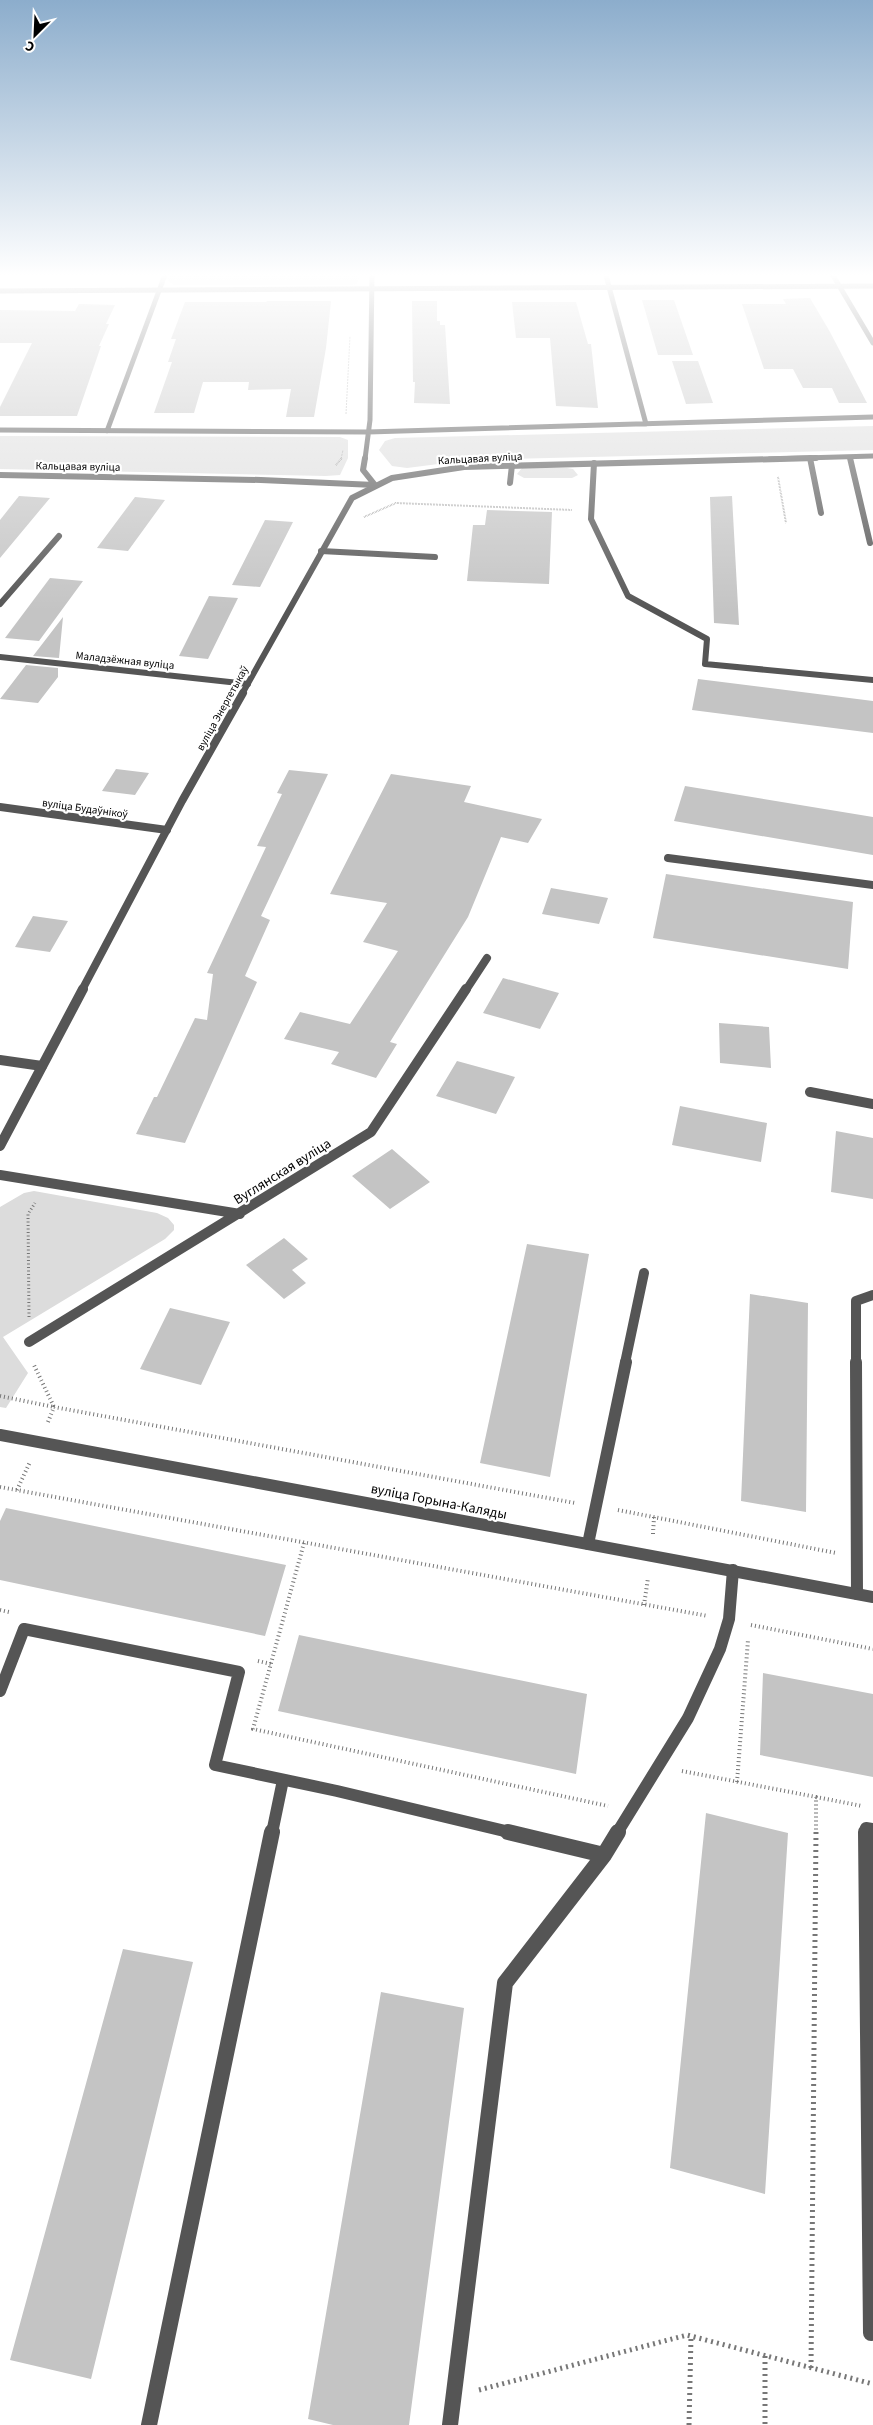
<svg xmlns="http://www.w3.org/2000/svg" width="873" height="2425" font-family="'Source Sans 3',sans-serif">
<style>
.green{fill:#dcdcdc}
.building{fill:#c4c4c4}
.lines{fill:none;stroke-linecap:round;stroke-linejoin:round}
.path-far4{stroke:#777;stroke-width:1;stroke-dasharray:0.5 1;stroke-linecap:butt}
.path-far3{stroke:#777;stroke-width:2;stroke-dasharray:0.5 1;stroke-linecap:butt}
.path-far2{stroke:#777;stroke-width:3;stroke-dasharray:1 2.5;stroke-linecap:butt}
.path-far1{stroke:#777;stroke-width:4;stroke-dasharray:1 3;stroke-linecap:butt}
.path{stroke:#777;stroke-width:5;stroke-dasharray:2 4;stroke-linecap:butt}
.service-far4{stroke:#555;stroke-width:6}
.service-far3{stroke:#555;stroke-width:8}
.service-far2{stroke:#555;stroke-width:10}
.service-far1{stroke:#555;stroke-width:12}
.service{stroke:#555;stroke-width:16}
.minor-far3{stroke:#555;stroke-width:5}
.minor-far2{stroke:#555;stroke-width:6}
.minor-far1{stroke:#555;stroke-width:8}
.minor{stroke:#555;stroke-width:10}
.tertiary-far4{stroke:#555;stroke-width:5}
.tertiary-far3{stroke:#555;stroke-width:6}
.tertiary-far2{stroke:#555;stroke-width:8}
.tertiary-far1{stroke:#555;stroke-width:10}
.tertiary{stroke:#555;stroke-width:12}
.labels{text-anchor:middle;stroke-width:4.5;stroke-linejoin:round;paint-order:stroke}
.far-street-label{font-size:11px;fill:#000;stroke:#fff}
.street-label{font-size:14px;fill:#000;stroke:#fff}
</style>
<rect width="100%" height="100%" fill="#fff"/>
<path class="green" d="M171,272H360L357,284L349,285H174L168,281Z
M873,426V450L470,460L407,468L392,466L379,450L385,441L395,438Z
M0,436L340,437L348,440V458L340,475L326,476L0,469Z
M522,468H567L573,469L578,475L572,478H524L517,474Z
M34,1191L157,1213L168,1218L174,1225V1230L165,1239L3,1337L28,1373L6,1408L0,1407V1207L24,1193Z"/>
<path class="building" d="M810,298L830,332L867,403H839L832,388H803L793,369H764L742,304H786L783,299Z
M642,300H674L693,355H658Z
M267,301H331L326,348L314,417H286L291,389L248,390L249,382H203L194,413H154L172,362H168L176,339H171L185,302H266Z
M412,301H437V321H440V325H445L450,404L414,403L415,382H413Z
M512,302H576L588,344H591L598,408L556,406L550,338H516Z
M79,304L115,305L106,324H109L99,346H101L77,416H0V407L32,343H0V310L75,311Z
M672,361H698L713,403L686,404Z
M19,496L50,498L0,558V520Z
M732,496L739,625L714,623L710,497Z
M135,497L165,500L128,551L97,548Z
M487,510L552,512L549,584L467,581L473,525H485Z
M265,520L293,522L260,587L232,585Z
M50,578L83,581L39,641L5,638Z
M209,596L238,598L208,659L179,656Z
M63,617L59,658L33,656Z
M26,665L58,668V677L38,703L0,699Z
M698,679L873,701V733L692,710Z
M116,769L149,773L135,795L102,791Z
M289,770L328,774L261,916L270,920L245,976L257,982L185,1143L136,1134L154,1097H157L195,1018L207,1020L213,974L207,973L266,847L257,846L282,794L277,793Z
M391,774L471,786L464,802L542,819L528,843L501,837L468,917L390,1042L397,1044L376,1078L331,1064L339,1052L284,1039L300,1012L350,1024L398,951L363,942L387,903L330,894Z
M685,786L873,817V855L674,821Z
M666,874L853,902L848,969L653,938Z
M551,888L608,898L599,924L542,914Z
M33,916L68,921L50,952L15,947Z
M503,978L559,993L540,1029L483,1013Z
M719,1023L769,1027L771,1068L720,1063Z
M457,1061L515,1077L496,1114L436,1096Z
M680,1106L767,1123L761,1162L672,1145Z
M836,1131L873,1138V1199L831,1192Z
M392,1149L430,1182L390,1209L352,1176Z
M284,1238L308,1259L292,1270L306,1283L284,1299L246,1265Z
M527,1244L589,1254L550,1477L480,1463Z
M750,1294L808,1303L806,1512L741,1501Z
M170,1308L230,1322L201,1385L140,1369Z
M6,1508L286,1565L265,1636L0,1580V1521Z
M299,1635L587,1694L576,1774L278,1711Z
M763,1673L873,1694V1777L760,1755Z
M706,1813L788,1833L765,2194L670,2168Z
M123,1949L193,1962L91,2379L10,2360Z
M381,1992L464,2008L409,2425H333L308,2419Z"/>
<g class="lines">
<path class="path-far4" d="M346,414L350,336
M341,459L343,450"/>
<path class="path-far3" d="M336,465L342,458
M778,477L786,523
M364,517L396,503L572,510"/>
<path class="path-far2" d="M29,1317L28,1214L35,1203"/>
<path class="path-far1" d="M0,1396L54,1407L33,1363
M48,1422L54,1407L575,1503
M0,1487L708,1616
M17,1490L30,1462
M618,1510L836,1553
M653,1534L654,1517
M304,1543L253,1729L608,1806
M644,1605L648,1578
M0,1610L9,1612
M751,1625L873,1649
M258,1661L271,1664
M682,1771L816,1797V1833
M737,1782L748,1640
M816,1797L862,1806"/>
<path class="path" d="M765,2356V2425
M811,2368L816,1832
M479,2390L687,2335L873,2384
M689,2425L691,2337"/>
<path class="service-far4" d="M810,458L821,513
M850,458L870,543
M594,463L591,519L628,596L707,639L705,664L873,680
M510,483L512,465
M321,551L435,557"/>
<path class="service-far3" d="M668,858L873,885"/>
<path class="service-far2" d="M810,1092L873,1104
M625,1363L644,1273
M856,1363V1301L873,1295"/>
<path class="service-far1" d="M856,1362L857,1594
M588,1544L626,1362
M0,1691L24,1629L239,1672L215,1765L337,1791L513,1833
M272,1833L283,1780
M617,1833L688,1718L720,1649L729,1619L733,1570
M866,1833V1828L873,1829"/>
<path class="service" d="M508,1832L604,1855
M866,1832L871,2333
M149,2425L272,1832
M450,2425L505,1983L604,1855L618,1832"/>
<path class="minor-far3" d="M605,272L646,424
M831,272L873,343
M0,430L368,432L873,417
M107,431L166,272
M365,459L370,420L372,272"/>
<path class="minor-far2" d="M365,458L363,470L375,485
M0,475L261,480L375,485
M0,604L59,536
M0,657L248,684"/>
<path class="minor-far1" d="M0,807L167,830
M466,990L487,958"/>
<path class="minor" d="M0,1060L42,1066
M0,1175L240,1214
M29,1342L371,1132L466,989"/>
<path class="tertiary-far4" d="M0,291L873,286
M769,459L873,456"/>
<path class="tertiary-far3" d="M242,694L352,498L392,478L464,467L816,458"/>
<path class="tertiary-far2" d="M82,990L182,801L243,693"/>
<path class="tertiary-far1" d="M0,1146L83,989"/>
<path class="tertiary" d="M0,1435L873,1597"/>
</g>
<linearGradient id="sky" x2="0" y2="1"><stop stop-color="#8cadcc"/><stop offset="0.45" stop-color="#fff"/><stop offset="1" stop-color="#fff" stop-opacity="0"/></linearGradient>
<rect width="873" height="611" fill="url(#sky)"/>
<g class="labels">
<g class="far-street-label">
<text transform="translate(480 458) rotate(-3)" y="4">Кальцавая вуліца</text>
<text transform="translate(78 466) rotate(1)" y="4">Кальцавая вуліца</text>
<text transform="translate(125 660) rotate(6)" y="4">Маладзёжная вуліца</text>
<text transform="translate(222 708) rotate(-61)" y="4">вуліца Энергетыкаў</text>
<text transform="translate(85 808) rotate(8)" y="4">вуліца Будаўнікоў</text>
</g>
<g class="street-label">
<text transform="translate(282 1171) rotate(-32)" y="5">Вуглянская вуліца</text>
<text transform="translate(439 1501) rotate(11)" y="5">вуліца Горына-Каляды</text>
</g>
</g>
<g transform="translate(35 35) rotate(204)" stroke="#ffffff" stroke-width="4" paint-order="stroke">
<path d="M0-4L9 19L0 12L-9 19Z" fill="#000000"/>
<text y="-8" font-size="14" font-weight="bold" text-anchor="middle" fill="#000000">С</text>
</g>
</svg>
